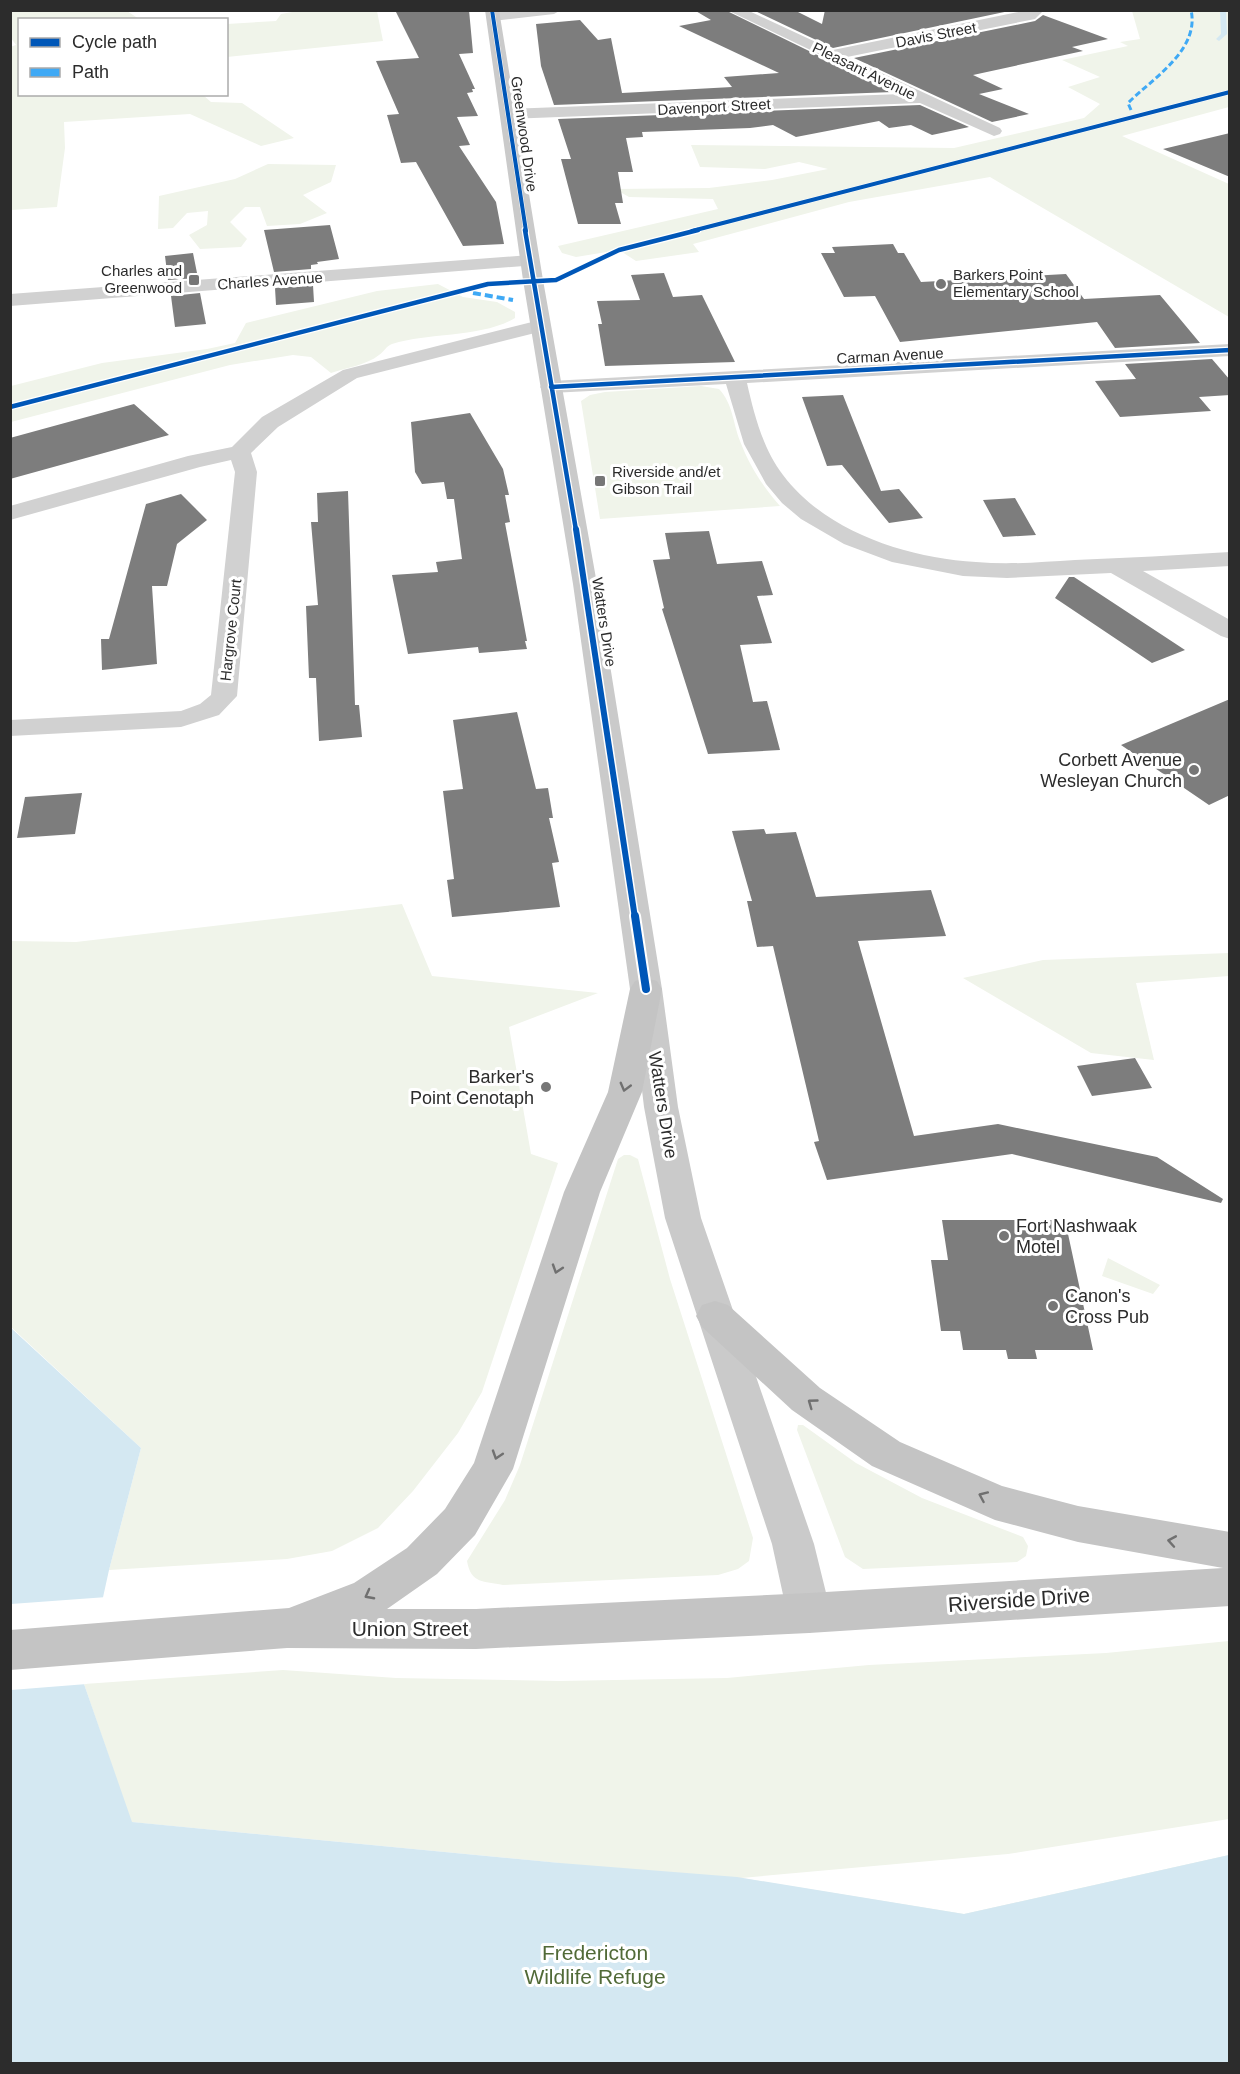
<svg xmlns="http://www.w3.org/2000/svg" width="1240" height="2074" font-family="Arial,sans-serif">
<style>
.green{fill:#f0f4ea}
.water{fill:#d4e8f2}
.pier{fill:#fff}
.lines{fill:none;stroke-linecap:round;stroke-linejoin:round}
.stream{fill:#d4e8f2;fill-rule:evenodd}
.building{fill:#7d7d7d}
.minor{fill:#d1d1d1;fill-rule:evenodd}
.secondary{fill:#cacaca;fill-rule:evenodd}
.primary{fill:#c4c4c4;fill-rule:evenodd}
.quiet-far1{stroke:#3fa9f5;stroke-width:3;stroke-dasharray:6 3;stroke-linecap:butt}
.quiet{stroke:#3fa9f5;stroke-width:4;stroke-dasharray:8 4;stroke-linecap:butt}
.cycleway-far3-casing{stroke:#fff;stroke-width:5}
.cycleway-far2-casing{stroke:#fff;stroke-width:7}
.cycleway-far1-casing{stroke:#fff;stroke-width:9}
.cycleway-casing{stroke:#fff;stroke-width:12}
.cycleway-far3{stroke:#0057b8;stroke-width:4}
.cycleway-far2{stroke:#0057b8;stroke-width:4.5}
.cycleway-far1{stroke:#0057b8;stroke-width:6}
.cycleway{stroke:#0057b8;stroke-width:8}
.oneway{stroke:#707070}
.poi-dot{fill:#767676;stroke:#fff;stroke-width:2}
.labels{text-anchor:middle;stroke-width:6;stroke-linejoin:round;paint-order:stroke}
.far-street-label{font-size:15px;fill:#2c2c2c;stroke:#fff}
.far-poi-label{font-size:15px;fill:#2c2c2c;stroke:#fff;text-anchor:start}
.poi-label{font-size:18px;fill:#2c2c2c;stroke:#fff;text-anchor:end}
.street-label{font-size:18px;fill:#2c2c2c;stroke:#fff}
.near-street-label{font-size:21px;fill:#2c2c2c;stroke:#fff}
.near-park-label{font-size:21px;fill:#516a37;stroke:#fff}
</style>
<rect width="100%" height="100%" fill="#fff"/>
<path class="green" d="M11,10L127,11L139,19L20,20V94L203,95L211,102L242,103L294,138L261,146L190,114L64,122L65,148L57,207L11,210L10,47L16,45L11,38Z
M298,11H377L383,41L227,57V24L276,21L281,14Z
M1132,11H1229V107L1122,136L1229,184V317L990,177L849,202L693,244L699,252L636,261L619,250L576,257L562,253L558,246L718,209L713,199L629,197L615,189L709,188L772,180L828,169L799,162L765,169L700,167L691,145L954,148L1084,118L1100,104L1068,87L1100,77L1062,60L1128,46L1120,42L1140,39Z
M268,164L336,165L331,182L303,195L327,213L300,224L267,226L260,207H245L230,222L247,239L241,247L200,249L189,235L207,225L208,211L187,213L173,228L158,229L159,196L235,179Z
M438,284L463,297L497,302L515,312V318C481,338 430,332 392,344C386,346 384,352 379,355C367,365 345,368 331,373L311,357L293,355L230,365L11,422V386L102,363L207,349L235,343L246,323L377,291Z
M701,386L719,389C733,404 733,423 740,441C750,467 762,485 780,506L600,519L581,401L590,395L605,392Z
M402,904L432,976L598,993L509,1027L531,1154L558,1163L482,1392L458,1433L413,1491L378,1528L332,1551L287,1559L109,1570L141,1448L11,1327L10,941L76,942Z
M1229,953V976L1136,983L1154,1060L1091,1053L963,978L1043,960Z
M624,1155H630L638,1159L670,1279L753,1538L749,1561L738,1569L718,1575L503,1585C484,1581 471,1584 467,1561L505,1500L520,1465L618,1159Z
M1108,1258L1160,1285L1153,1294L1102,1276Z
M798,1425H803L856,1463L922,1498L1023,1537L1028,1546L1026,1556L1017,1562L863,1569L845,1557L797,1430Z
M1229,1641V1819L1008,1854L741,1878L964,1914L1229,1855V2063L559,1863L131,1822L84,1684L283,1670L396,1678L559,1681L727,1678L869,1665L1106,1653Z"/>
<path class="water" d="M10,1327L141,1448L109,1570L84,1684L132,1822L560,1863L737,1877L964,1914L1229,1855V2063H11Z"/>
<path class="pier" d="M107,1597L87,1684L11,1690V1604Z"/>
<g class="lines">
<path class="stream" d="M1220,10H1226L1227,34L1219,41L1216,39L1221,34Z"/>
</g>
<path class="building" d="M469,10L473,53L459,54L475,89H472L473,92L467,93L478,116L457,117L470,145L459,146L496,202L504,244L463,246L416,162L401,163L387,115L399,114L376,61L419,58L396,12Z
M694,10H725L893,92L554,105L541,66L536,24L580,20L598,40L611,38L622,93L732,87L724,77L779,73L679,26L711,20Z
M753,10H794L822,24L825,10H1014L833,48Z
M1043,15L1108,39L1072,47L1083,51L973,75L1003,89L979,94L1029,114L992,122L854,58L1035,21Z
M920,105L969,127L932,135L911,125L889,128L879,121L796,137L773,125L750,128L642,132L643,137L626,138L633,172H618L623,203H615L621,224H578L561,159H571L558,119Z
M1230,133V177L1163,149Z
M330,225L339,259L317,262L318,264L311,265V269L274,272L264,230Z
M893,244L898,253H904L921,282L1066,274L1084,299L1160,295L1200,343L1115,348L1097,322L900,342L875,296L844,297L821,253H835L832,247Z
M193,253L198,278L168,280L165,256Z
M664,273L673,297L702,295L735,362L605,366L598,324H602L597,301L640,300L631,275Z
M313,285L314,302L276,305L275,288Z
M200,293L206,324L175,327L171,296Z
M1212,359L1230,380V395L1199,397L1211,411L1120,417L1095,381L1136,379L1125,364Z
M843,395L881,491L899,489L923,518L889,523L842,465L827,466L802,397Z
M134,404L169,435L10,479V438Z
M470,413L503,469L509,495H505L510,522L505,523L527,641H525L527,649L479,653L478,647L408,654L392,575L438,572L436,562L462,559L454,499H447L444,482L422,484L415,472L411,422Z
M348,491L355,705H359L362,737L319,741L316,678H309L306,606L318,605L311,522H318L317,493Z
M181,494L207,520L177,544L167,586H152L157,664L102,670L101,639H109L146,504Z
M1015,498L1036,535L1003,537L983,500Z
M709,531L717,564L762,561L773,595L757,596L772,643L740,645L753,702L767,701L780,750L708,754L662,609L664,608L653,560L670,559L665,533Z
M1069,577H1074L1185,650L1152,663L1055,598Z
M1230,699V795L1209,805L1121,745Z
M517,712L536,789L548,788L553,818H549L559,862L552,863L560,907L452,917L447,880L454,879L443,791L463,789L453,720Z
M82,793L75,834L17,838L25,797Z
M764,829L766,834L796,832L816,897L931,890L946,936L858,941L914,1136L998,1124L1157,1157L1223,1199L1221,1203L1012,1154L827,1180L814,1142L819,1141L773,946L757,947L747,901H752L732,831Z
M1135,1058L1152,1088L1092,1096L1077,1066Z
M942,1220H1065L1093,1350H1035L1037,1359H1008L1006,1350H963L960,1331H941L931,1260H948Z"/>
<g class="lines">
<path class="minor" d="M512,10H561L554,14L493,21L486,17L493,13Z
M727,10H747L833,50L1028,10H1044L1035,19L1030,20L847,57L1000,128L1002,131L1000,134L994,136L920,103L508,119L500,114L508,109L902,94Z
M530,255L537,257L539,261L537,265L10,306V294Z
M540,320L547,322L550,326L547,330L357,378L278,427L251,453L257,472L237,696L219,715L181,727L10,736V720L181,711L200,704L211,695L235,472L231,460L200,467L10,520V506L188,456L232,447L262,417L343,370Z
M1230,344V356L747,383C754,414 763,449 783,475C826,532 907,558 976,562C1009,565 1042,562 1075,560C1127,558 1178,555 1230,552V566L1143,571L1230,620V639L1221,636L1111,573L1007,578L963,576L892,562L844,544L801,519L782,503L766,484L744,444L726,384L551,393L544,391L540,387L544,383L551,381Z"/>
<path class="secondary" d="M485,10H499L543,280L597,584L662,989L678,1107L701,1218L814,1544L831,1613L824,1627L809,1633L794,1627L787,1613L772,1544L665,1218L644,1107L630,989L573,584L523,280Z"/>
<path class="primary" d="M646,978L657,981L662,989L642,1092L600,1192L513,1469L475,1535L437,1574L387,1609H476L809,1593L1223,1568L1078,1542L995,1520L872,1466L792,1410L702,1327L696,1316L702,1305L715,1301L728,1305L820,1388L900,1442L1002,1486L1078,1506L1230,1532V1606L809,1633L476,1649L287,1648L10,1670V1630L289,1608L354,1583L407,1548L445,1509L474,1463L564,1192L608,1092L630,989L635,981Z"/>
<path class="quiet-far1" d="M1131,110L1128,103C1153,78 1200,50 1191,10"/>
<path class="quiet" d="M473,293L513,300"/>
<g class="cycleway-far3-casing">
<path id="cycleway-far3" d="M492,10L526,231
M692,231L1230,92"/>
</g>
<g class="cycleway-far2-casing">
<path id="cycleway-far2" d="M525,230L576,530
M551,387L1230,350
M10,407L488,284L556,280L619,250L698,230"/>
</g>
<g class="cycleway-far1-casing">
<path id="cycleway-far1" d="M576,529L635,918"/>
</g>
<g class="cycleway-casing">
<path id="cycleway" d="M635,916L646,989"/>
</g>
<use href="#cycleway-far3" class="cycleway-far3"/>
<use href="#cycleway-far2" class="cycleway-far2"/>
<use href="#cycleway-far1" class="cycleway-far1"/>
<use href="#cycleway" class="cycleway"/>
</g>
<defs><path id="oneway-chevron" d="M-2-3.5L2.5 0L-2 3.5" fill="none" stroke-width="1.6" stroke-linecap="round" stroke-linejoin="round" transform="scale(1.5)"/></defs>
<g class="oneway">
<use href="#oneway-chevron" transform="translate(625 1087) rotate(105)"/>
<use href="#oneway-chevron" transform="translate(557 1269) rotate(108)"/>
<use href="#oneway-chevron" transform="translate(812 1403) rotate(-144)"/>
<use href="#oneway-chevron" transform="translate(497 1455) rotate(108)"/>
<use href="#oneway-chevron" transform="translate(983 1496) rotate(-156)"/>
<use href="#oneway-chevron" transform="translate(1172 1541) rotate(-170)"/>
<use href="#oneway-chevron" transform="translate(369 1595) rotate(152)"/>
</g>
<g class="poi-dot">
<rect x="188" y="274" width="12" height="12" rx="3"/>
<circle cx="941" cy="284" r="6"/>
<rect x="594" y="475" width="12" height="12" rx="3"/>
<circle cx="1194" cy="770" r="6"/>
<circle cx="546" cy="1087" r="6"/>
<circle cx="1004" cy="1236" r="6"/>
<circle cx="1053" cy="1306" r="6"/>
</g>
<g class="labels">
<g class="far-street-label">
<text transform="translate(936 35) rotate(-11)" y="5">Davis Street</text>
<text transform="translate(864 71) rotate(26)" y="5">Pleasant Avenue</text>
<text transform="translate(714 107) rotate(-3)" y="5">Davenport Street</text>
<text transform="translate(524 134) rotate(82)" y="5">Greenwood Drive</text>
<text transform="translate(270 281) rotate(-4)" y="5">Charles Avenue</text>
<text transform="translate(890 356) rotate(-3)" y="5">Carman Avenue</text>
<text transform="translate(604 622) rotate(81)" y="5">Watters Drive</text>
<text transform="translate(231 630) rotate(-84)" y="5">Hargrove Court</text>
</g>
<g class="far-poi-label">
<text x="182" y="276" text-anchor="end">Charles and<tspan x="182" dy="17">Greenwood</tspan></text>
<text x="953" y="280">Barkers Point<tspan x="953" dy="17">Elementary School</tspan></text>
<text x="612" y="477">Riverside and/et<tspan x="612" dy="17">Gibson Trail</tspan></text>
</g>
<g class="poi-label">
<text x="1182" y="766">Corbett Avenue<tspan x="1182" dy="21">Wesleyan Church</tspan></text>
<text x="534" y="1083">Barker's<tspan x="534" dy="21">Point Cenotaph</tspan></text>
<text x="1016" y="1232" text-anchor="start">Fort Nashwaak<tspan x="1016" dy="21">Motel</tspan></text>
<text x="1065" y="1302" text-anchor="start">Canon's<tspan x="1065" dy="21">Cross Pub</tspan></text>
</g>
<g class="street-label">
<text transform="translate(663 1105) rotate(81)" y="6">Watters Drive</text>
</g>
<g class="near-street-label">
<text transform="translate(1019 1600) rotate(-4)" y="7">Riverside Drive</text>
<text x="410" y="1636">Union Street</text>
</g>
<g class="near-park-label">
<text x="595" y="1960">Fredericton<tspan x="595" dy="24">Wildlife Refuge</tspan></text>
</g>
</g>
<rect width="1240" height="2074" fill="none" stroke="#2c2c2c" stroke-width="24"/>
<rect x="18" y="18" width="210" height="78" fill="#ffffff" stroke="#ababab" stroke-width="1.5"/>
<rect x="30" y="38" width="30" height="9" fill="#0057b8" stroke="#ababab" stroke-width="1.5"/>
<text x="72" y="48" font-size="18" fill="#2c2c2c">Cycle path</text>
<rect x="30" y="68" width="30" height="9" fill="#3fa9f5" stroke="#ababab" stroke-width="1.5"/>
<text x="72" y="78" font-size="18" fill="#2c2c2c">Path</text>
</svg>
